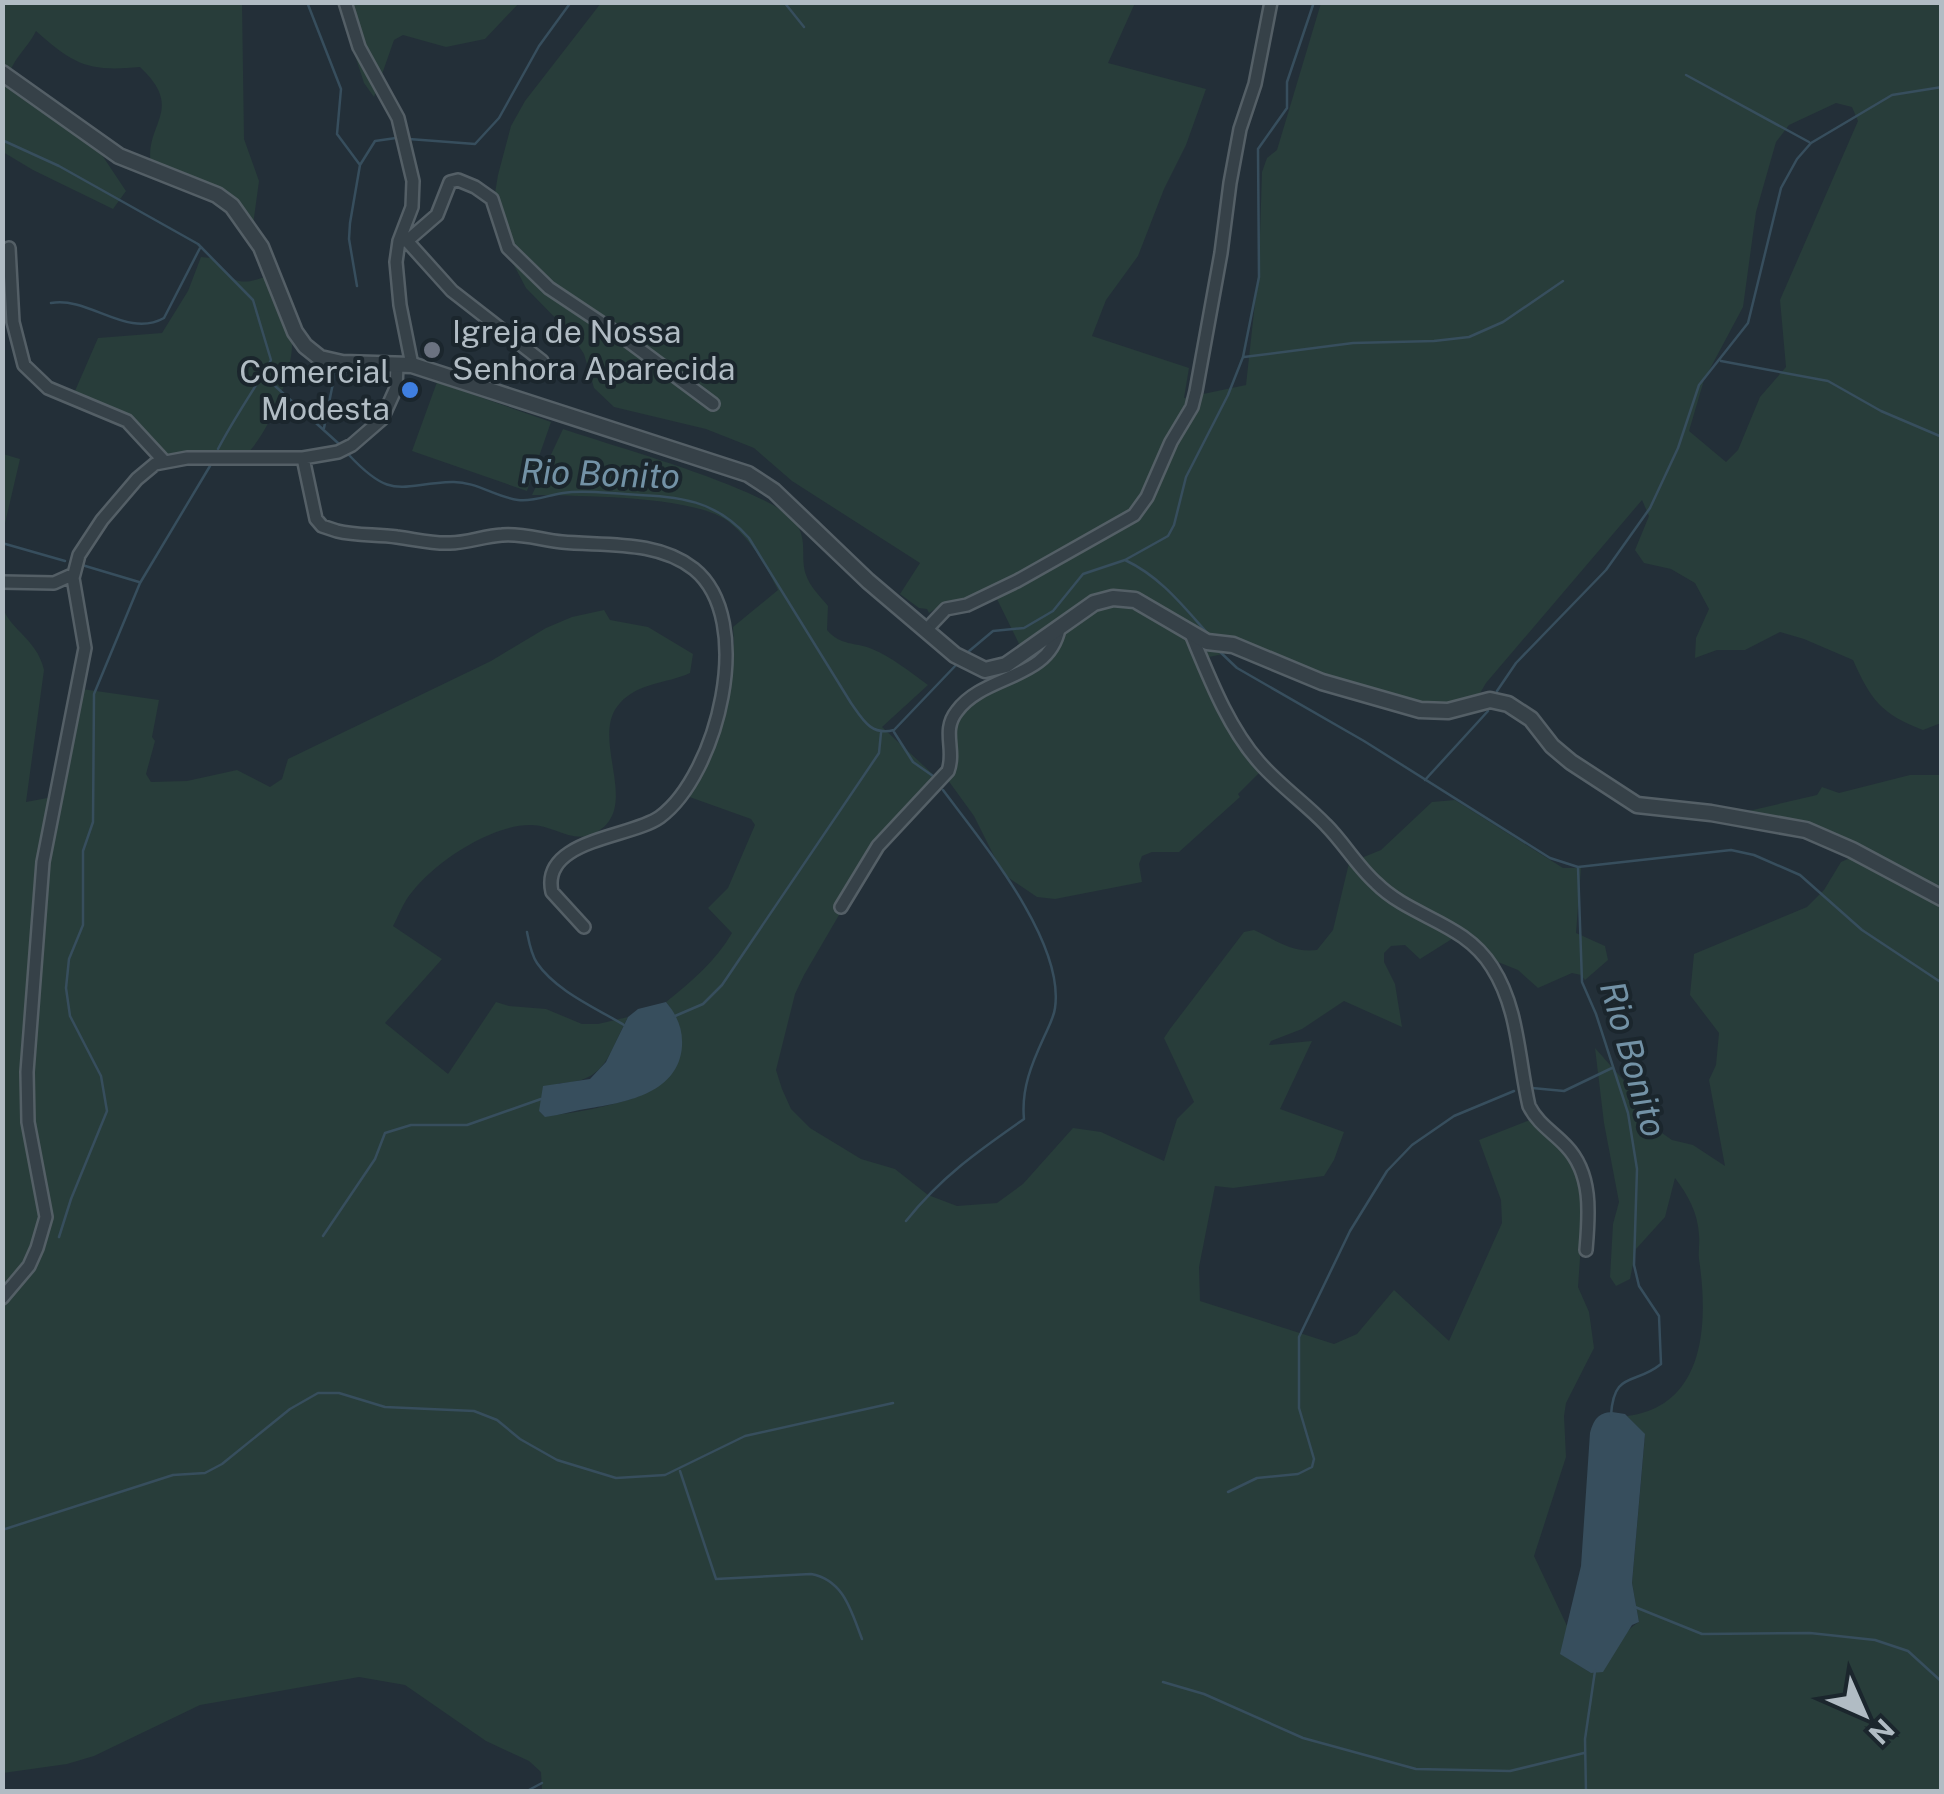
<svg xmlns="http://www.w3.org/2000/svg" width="1944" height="1794" font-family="'Public Sans',sans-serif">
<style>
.green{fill:#283d3a;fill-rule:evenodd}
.water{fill:#374e5d}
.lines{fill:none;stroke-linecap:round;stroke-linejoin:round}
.stream{stroke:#374e5d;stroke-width:2.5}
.minor-casing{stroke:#545f66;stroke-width:16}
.tertiary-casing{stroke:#545f66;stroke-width:19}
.minor{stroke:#364148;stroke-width:11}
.tertiary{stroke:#364148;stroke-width:14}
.worship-dot{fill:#6b7280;stroke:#1b262d;stroke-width:4}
.shop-dot{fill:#3f7fe0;stroke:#1b262d;stroke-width:4}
.labels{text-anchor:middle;stroke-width:8;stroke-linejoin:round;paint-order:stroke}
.poi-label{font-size:32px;fill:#b1bcc4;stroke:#1b262d;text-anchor:start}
.water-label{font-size:35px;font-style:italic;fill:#7392a6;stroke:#1b262d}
</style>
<rect width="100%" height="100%" fill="#232f38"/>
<path class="green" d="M3,3H242L244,139L259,181L253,225L211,192L153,173C138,125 189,113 140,67C89,72 74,65 36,31C26,51 12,58 7,82L94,143L126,191L113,209L33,170L3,152Z
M338,3H519L485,39L446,47L403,35L394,40L374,97L364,83Z
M601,3H1135L1108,63L1206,89L1186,145L1164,189L1138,256L1106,300L1092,336L1189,368L1184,398L1246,385L1259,266L1262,172L1267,158L1277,150L1321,3H1941V723L1923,730C1881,714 1871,700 1853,660L1804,639L1780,632L1745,650H1717L1695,658L1696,638L1709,609L1695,583L1671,569L1644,563L1635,550L1649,516L1642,500L1486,683L1476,700L1429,709L1279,668L1231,652L1205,658L1262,770L1238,794L1240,797L1179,852H1152L1142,856L1139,864L1142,882L1055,899L1037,897L1003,874L974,816L945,776L956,722L977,688L1025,656L997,599L963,613L935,609L929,613L927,609L919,608L900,594L920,563L792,481L754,448L706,429L614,407L594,388L584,354L571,334L526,288L507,252L495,193L498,175L511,126L525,101ZM1836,103L1852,107L1858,121L1780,300L1786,367L1760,397L1738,450L1726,462L1689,431L1704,380L1743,307L1756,212L1776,142L1789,125Z
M201,257L211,258C233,280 236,288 267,276C274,293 292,324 292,341C294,370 266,444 240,459C219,471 187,462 164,459C148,421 111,408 75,391L98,338L162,333L188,291Z
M437,382L551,422L527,491L412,451Z
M563,429C609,445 773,490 796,523C808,541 800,557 806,575C810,587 820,596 828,606L827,630C840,646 856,642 872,649C892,657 910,672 928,685L882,727L939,780L860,879L804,975L795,994L776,1070L782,1089L791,1109L810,1128L861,1159L895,1169L928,1195L957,1206L997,1203L1023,1184L1073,1128L1101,1132L1164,1161L1177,1119L1194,1102L1164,1038L1170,1029L1244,932L1254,930C1276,940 1291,953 1317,950L1333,930L1349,863L1381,850L1432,802L1455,800L1563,868H1581L1576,933L1605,946L1608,960L1585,980L1581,975L1572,973L1538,988L1518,970L1473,952L1455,937L1420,959L1405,945L1391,946L1384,953V962L1395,984L1402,1027L1344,1001L1302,1029L1271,1041L1269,1045L1312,1041L1280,1109L1344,1132L1334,1160L1324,1176L1233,1188L1215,1186L1199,1267L1200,1301L1334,1344L1357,1334L1394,1290L1449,1341L1502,1223L1501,1200L1479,1140L1530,1120L1539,1129L1570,1146L1585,1188L1578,1287L1589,1312L1594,1348L1566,1403L1564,1416L1566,1457L1534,1556L1568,1628L1561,1654L1591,1673L1603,1671C1611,1654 1622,1632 1639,1622L1632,1583L1645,1435L1627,1416C1707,1406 1708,1320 1699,1259C1698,1251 1700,1243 1699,1235C1698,1213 1688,1195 1675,1178L1665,1217L1636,1249L1630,1279L1616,1286L1610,1277L1613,1224L1619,1202L1604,1123L1595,1048L1657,1118L1659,1131L1672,1140L1693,1145L1725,1166L1709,1080L1716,1065L1719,1033L1690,995L1694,954L1807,907L1824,890L1841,862L1852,857L1832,841L1740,813L1817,795L1822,787L1839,793L1910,775H1941V1791H542L541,1772L529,1761L486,1741L405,1685L359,1677L200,1705L94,1756L67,1764L3,1773L2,602C4,627 37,637 44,670L26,802L58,796L82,689L159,700L152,737L155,741L146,774L151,782L187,781L237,770L270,787L282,779L288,759L491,661L546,628L572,617L604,610L610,620L648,627L693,654L690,673C666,684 639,682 620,703C588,737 642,806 597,832C575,846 552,824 530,825C491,825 435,862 412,892C404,901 399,915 393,926L442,959L385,1023L448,1074L496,1002L509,1006L546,1009L582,1024H598L628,1017C609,1052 607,1083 559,1083L539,1111L544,1116C576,1113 609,1107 639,1096L670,1007L666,1002C692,981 715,962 732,933L708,908L728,888L755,825L751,819L684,795L708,740L734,644L733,627L778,590C765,564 752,541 729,522C695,495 577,496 532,495Z
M3,454L20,459L3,532L2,454Z"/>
<path class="water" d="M666,1002C677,1015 683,1029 682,1046C679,1092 628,1102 591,1108C575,1110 562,1115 545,1117L539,1111L543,1086L590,1079L606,1062L628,1017L638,1009Z
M1612,1412L1625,1414L1645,1434L1632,1583L1639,1622L1632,1625L1603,1672L1591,1673L1560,1654L1581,1566L1590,1433C1594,1419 1598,1413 1612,1412Z"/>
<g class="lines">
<path class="stream" d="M307,2L341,89L337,134L360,165
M784,2L804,27
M1686,75L1809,142
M409,139L475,144L499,118L539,46L571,2
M2,140L59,166L198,244L253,300L271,360C254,390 234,418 218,449
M357,286L349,239L350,223L360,165L375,141L396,138
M51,303C89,296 127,339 164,318L200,248
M1244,357L1353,343L1434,341L1469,337L1503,322L1563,281
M1721,361L1828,381L1881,411L1942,437
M264,376L338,443
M324,428L335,373
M349,455C392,501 399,484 452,482C475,481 496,497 518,500C534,502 548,495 563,493C583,490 605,493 625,494C676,497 713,497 749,538L851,703C863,720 871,736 894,730L957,664
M2,543L65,561
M1125,560C1161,577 1183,606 1209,635
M82,565L139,582
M1218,650L1237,668L1364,741L1550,858L1578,867L1731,850L1754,855L1800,875L1862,930L1942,983
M968,652L993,631L1024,628L1053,611L1083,574L1125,560L1168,536L1174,525L1186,477L1228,395L1243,357L1259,277L1258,149L1287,108V82L1314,2
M1497,691L1516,663L1606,570L1650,508L1678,448L1699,385L1748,323L1781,188L1797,159L1811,143L1892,95L1942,87
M894,732L913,762L933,776
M1425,780L1488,711
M1578,867L1582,982L1596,1014L1628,1113L1637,1169L1634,1265L1639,1286L1659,1316L1661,1364C1634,1386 1614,1370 1611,1415
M527,932C529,942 531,954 537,963C556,991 596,1008 624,1025
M675,1016L703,1004L722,985L879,753L881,733
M1532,1088L1564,1091L1612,1068
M906,1221C941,1177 978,1151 1024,1119C1021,1089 1032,1063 1044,1037C1048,1028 1054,1017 1055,1008C1065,941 981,841 943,790
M323,1236L375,1159L385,1133L411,1125H467L541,1099
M59,1237L71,1199L107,1111L101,1076L70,1016L66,988L69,959L83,925V851L93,822L94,694L140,583L210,466
M680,1471L716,1579L811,1574C844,1580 851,1611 862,1639
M1228,1492L1257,1478L1298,1474L1312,1467L1314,1459L1299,1408V1337L1350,1231L1387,1171L1412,1145L1454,1116L1514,1091
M2,1530L173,1475L205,1473L222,1464L290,1409L318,1393H339L385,1407L474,1411L497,1420L520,1439L557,1460L616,1478L665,1475L745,1436L893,1403
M1635,1607L1702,1634L1810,1633L1875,1640L1908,1651L1942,1682
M1163,1682L1204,1694L1303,1738L1416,1769L1510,1771L1584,1753
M525,1792L542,1783
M1586,1792L1585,1739L1595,1671"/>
<g class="minor-casing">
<path id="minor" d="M345,2L359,47L398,118L413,181L412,207L399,241L396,262L400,305L412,365
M403,241H407L452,291L542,361
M407,241L437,215L450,182L458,180L475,187L492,199L508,248L549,288L627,340L713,404
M9,248L13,322L24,365L48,388L127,421L164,461
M303,458L316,519L322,526L337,531C357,536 376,534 397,537C414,539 432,544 450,543C467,543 484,536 502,535C522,533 542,540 562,542C605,546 657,540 694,569C757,620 717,775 660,817C631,838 540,839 552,892L584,927
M2,582L54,583L74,574
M926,630L946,609L967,605L1017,581L1134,515L1147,497L1171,442L1192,407L1196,391L1221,253L1230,183L1240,129L1255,84L1271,2
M1191,634C1209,677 1228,727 1259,762C1279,785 1305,803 1326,825C1344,843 1357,866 1376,883C1411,918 1464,922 1492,967C1519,1009 1518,1059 1529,1106C1538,1124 1553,1132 1566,1146C1593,1174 1589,1215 1586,1250
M841,907L878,846L948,771C956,749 941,731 957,711C984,674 1049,680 1059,629
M2,1298L29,1266L37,1248L46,1217L28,1122L27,1072L43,862L85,648L73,578L79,555L102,520L137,479L155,464L187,458H303L338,452L352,445L382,419L396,388L397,365"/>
</g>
<g class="tertiary-casing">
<path id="tertiary" d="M2,73L119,156L217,195L232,206L261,247L295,332L305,346L320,358L342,363L412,365L748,474L774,491L868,581L955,655L985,670L1006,665L1094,603L1113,598L1135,600L1207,642L1233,645L1322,682L1420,710L1448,711L1490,700L1508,704L1531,719L1552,746L1571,762L1637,805L1711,813L1806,830L1852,850L1942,898"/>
</g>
<use href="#minor" class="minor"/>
<use href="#tertiary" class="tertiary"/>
</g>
<circle class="worship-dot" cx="432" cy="350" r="10"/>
<circle class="shop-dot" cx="410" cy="390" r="10"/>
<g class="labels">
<g class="poi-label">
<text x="452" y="343">Igreja de Nossa<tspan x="452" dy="37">Senhora Aparecida</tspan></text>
<text x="390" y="383" text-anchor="end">Comercial<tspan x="390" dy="37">Modesta</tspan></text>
</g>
<g class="water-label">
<text transform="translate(600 474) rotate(2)" y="12">Rio Bonito</text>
<text transform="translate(1633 1059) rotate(74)" y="12">Rio Bonito</text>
</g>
</g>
<rect width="1944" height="1794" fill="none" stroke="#b1bcc4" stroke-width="10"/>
<g transform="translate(1864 1714) rotate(135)" stroke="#1b262d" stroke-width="8" paint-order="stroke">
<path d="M0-8L18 38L0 25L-18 38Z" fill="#b1bcc4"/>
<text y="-15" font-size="28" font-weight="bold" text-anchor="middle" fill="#b1bcc4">N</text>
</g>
</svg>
